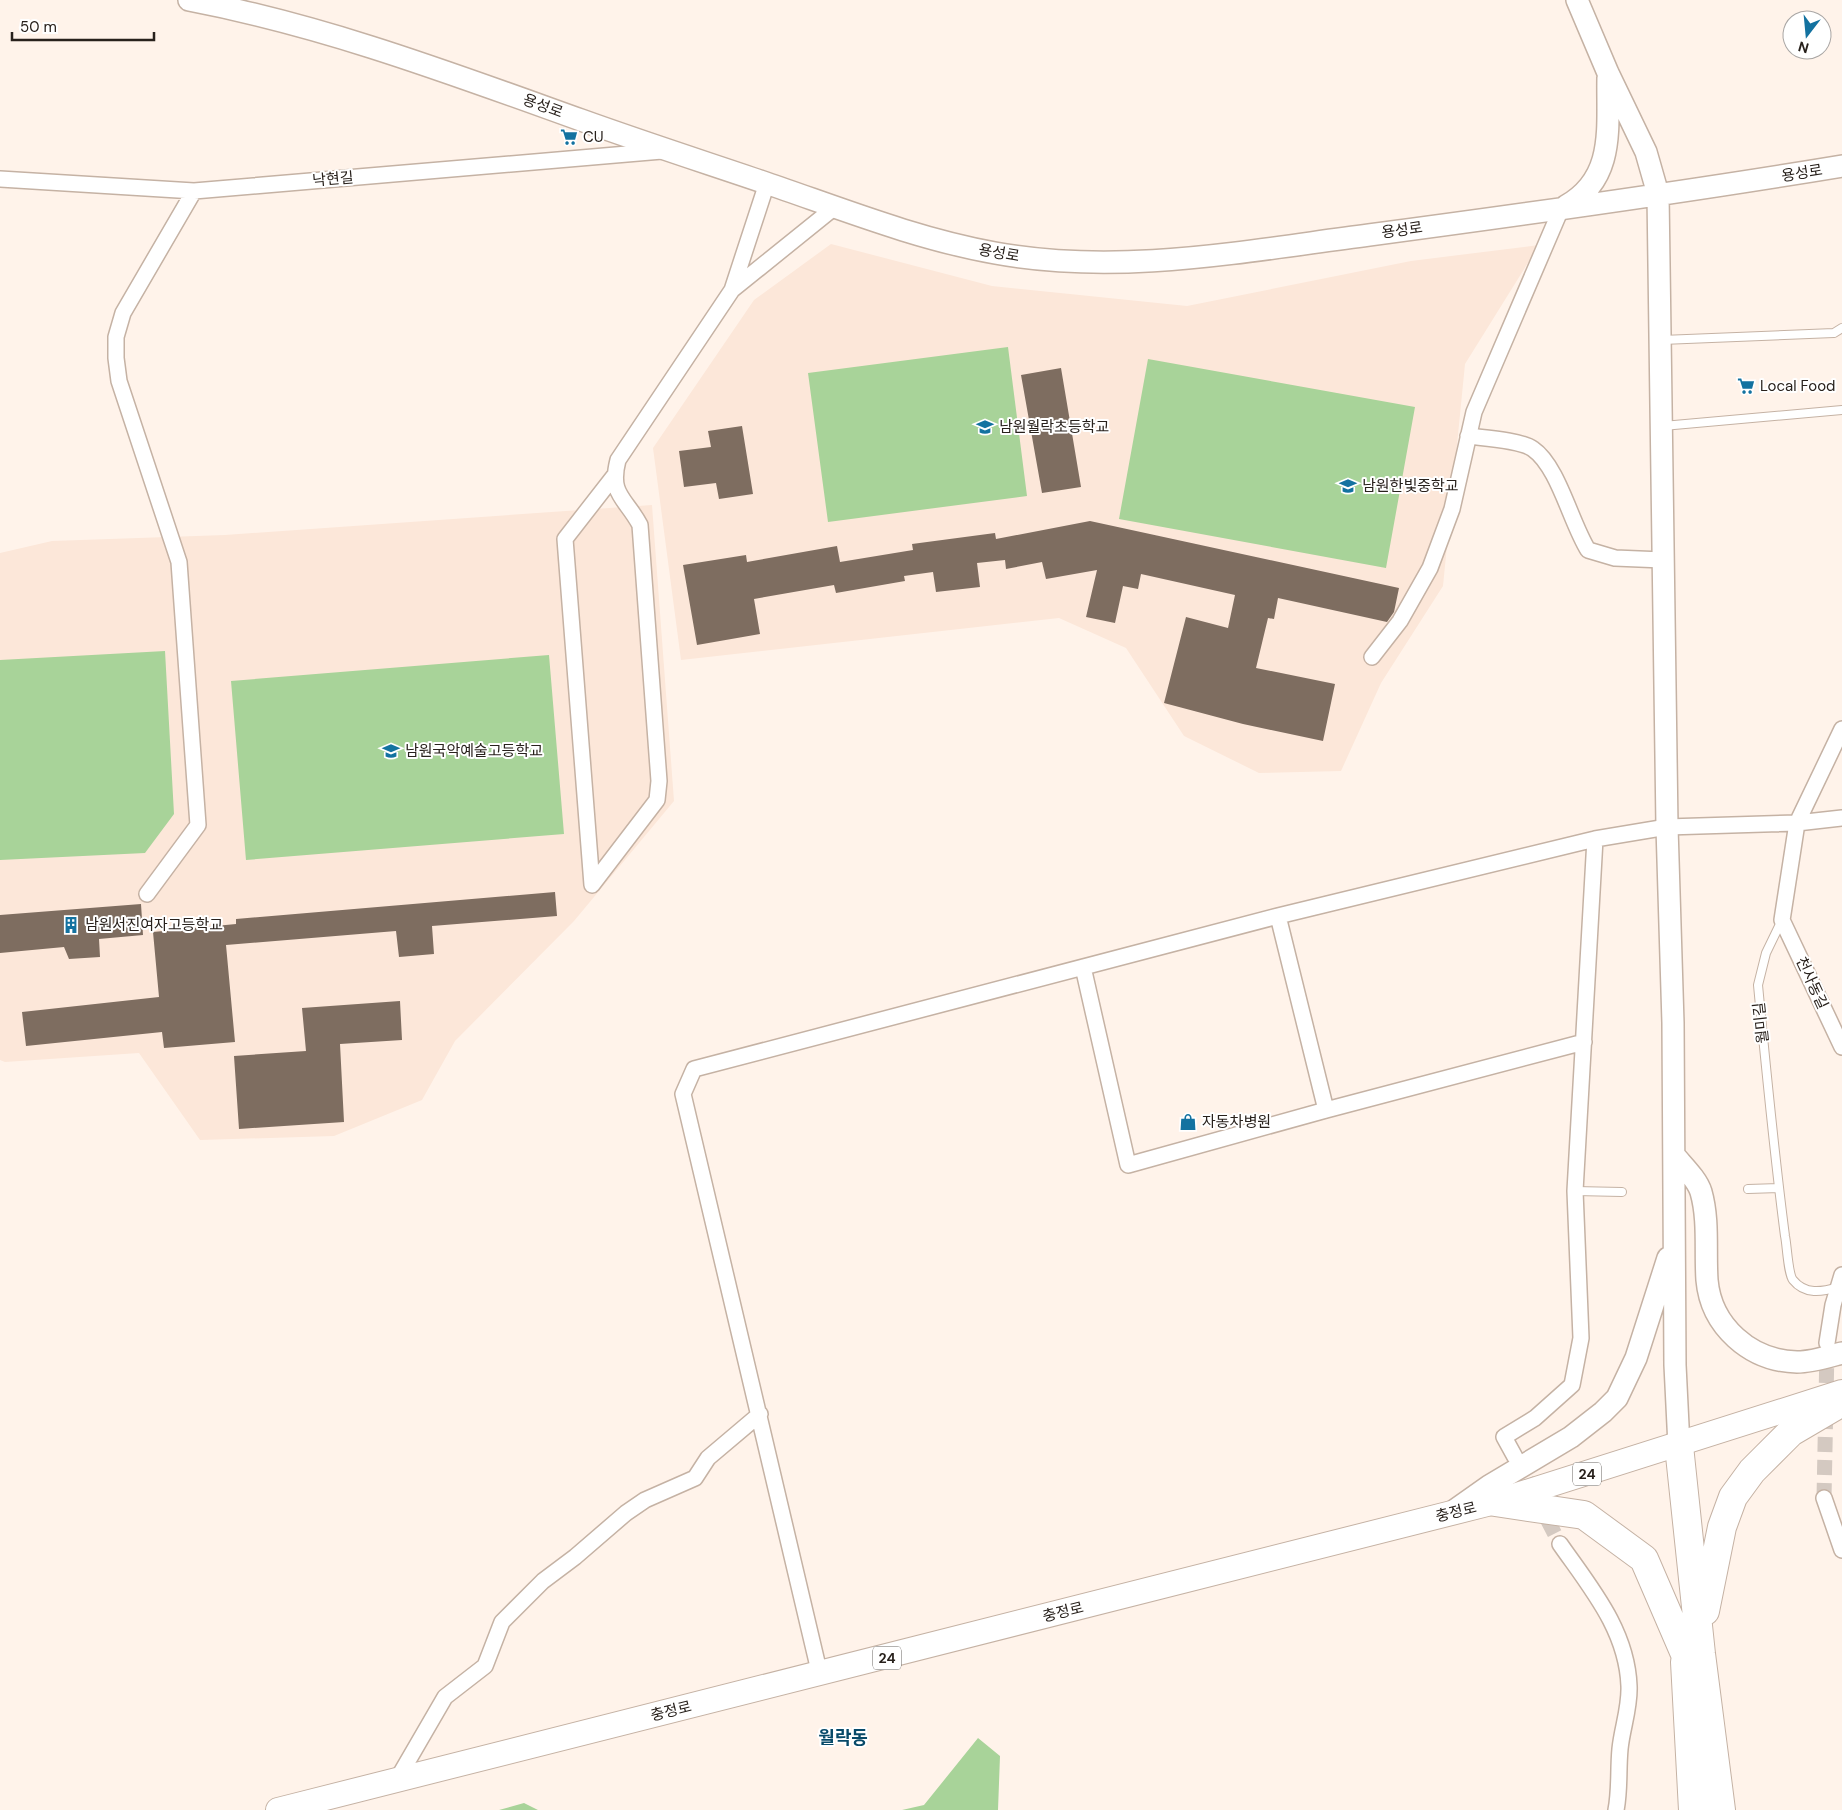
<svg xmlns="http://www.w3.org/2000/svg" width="1842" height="1810" font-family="'DM Sans','Noto Sans KR',sans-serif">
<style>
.education{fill:#fce7d9}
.green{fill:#a8d399}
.building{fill:#7e6d60}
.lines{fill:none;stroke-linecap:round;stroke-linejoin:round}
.street-tunnel{stroke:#d4c9c1;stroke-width:15;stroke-dasharray:15 8;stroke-linecap:butt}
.lane-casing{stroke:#c5b2a4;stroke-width:10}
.street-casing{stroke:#c5b2a4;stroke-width:18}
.secondary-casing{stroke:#c5b2a4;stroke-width:24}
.primary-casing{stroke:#c5b2a4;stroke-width:26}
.highway-casing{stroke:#c5b2a4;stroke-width:30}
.lane{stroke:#fff;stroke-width:8}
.street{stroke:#fff;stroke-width:15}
.secondary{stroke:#fff;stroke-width:21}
.primary{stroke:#fff;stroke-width:24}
.highway{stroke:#fff;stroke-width:28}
.labels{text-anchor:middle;stroke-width:4;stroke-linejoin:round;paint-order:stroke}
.shield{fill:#fff;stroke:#686460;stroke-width:1}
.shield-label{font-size:14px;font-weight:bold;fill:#28211c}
.street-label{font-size:15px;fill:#28211c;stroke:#fff}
.poi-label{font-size:15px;fill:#28211c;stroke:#fff;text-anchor:start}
.quarter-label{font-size:18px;font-weight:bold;fill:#084a69;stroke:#fff}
</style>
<rect width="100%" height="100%" fill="#fff3ea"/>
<path class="education" d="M831,244L992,286L1187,306L1411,261L1539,245L1465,364L1443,586L1381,683L1341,771L1259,773L1184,736L1126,648L1059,618L681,660L653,448L754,300Z
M652,505L674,801L574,921L455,1041L422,1100L334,1136L200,1140L139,1053L5,1062L0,1060V553L52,541L225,535Z"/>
<path class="green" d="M1008,347L1027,496L828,522L808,373Z
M1148,359L1415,407L1386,568L1119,519Z
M165,651L174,814L145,853L0,860V660Z
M549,655L564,834L246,860L231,681Z
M978,1738L1000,1756L998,1810H902L924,1805Z
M524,1803L538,1810H499Z"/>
<path class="building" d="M1061,368L1081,487L1042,493L1021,375Z
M742,426L753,494L719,499L716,483L684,487L679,451L711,447L708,431Z
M1090,521L1399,588L1394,612L1387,622L1278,598L1274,619L1268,618L1256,668L1335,684L1323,741L1243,724L1164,703L1186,617L1228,628L1235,595L1141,574L1138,589L1123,586L1115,623L1086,617L1097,570L1046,579L1042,562L1006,569L1005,560L977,563L980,587L936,592L933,572L904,576L905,581L836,593L834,585L754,599L760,634L697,645L683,565L746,555L747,562L837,546L840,562L913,550L912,544L995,533L996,539Z
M555,892L557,916L432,926L434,954L399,957L396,931L226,945L235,1042L164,1048L162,1032L26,1046L22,1012L159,997L153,932L236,924V919Z
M141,904L143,935L99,939L100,957L69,959L64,947L0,953V915Z
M400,1001L402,1040L340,1044L344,1122L239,1129L234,1056L306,1051L302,1008Z"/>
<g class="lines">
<path class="street-tunnel" d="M1516,1459L1560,1544
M1824,1498L1827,1349"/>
<g class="lane-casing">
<path id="lane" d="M1662,340L1834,333L1842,328
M1663,426L1842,410
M1782,920L1766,953L1758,985C1766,1069 1774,1152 1785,1236C1787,1245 1788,1274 1793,1280C1805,1295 1822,1292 1838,1287
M1748,1189L1779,1188
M1575,1191L1622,1192"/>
</g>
<g class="street-casing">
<path id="street" d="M0,179L194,191L662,151
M767,183L732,290L835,207
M1468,436C1483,438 1521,440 1533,449C1558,466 1571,523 1588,550L1615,558L1663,560
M614,476L565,539L592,885L657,800L659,781L640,525C625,497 609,495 618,460L732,290
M1372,657L1400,621L1430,568L1452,509L1474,412L1561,209
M1842,729L1797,823L1782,920L1842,1047
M147,894L198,825L179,562L119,381L116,358V337L123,313L194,191
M1278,916L1326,1110
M1083,967L1128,1165L1326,1110L1584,1042
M1827,1343L1833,1305L1842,1275
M1515,1457L1504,1437L1535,1418L1572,1385L1581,1338L1575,1191L1595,839
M1824,1498L1842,1550
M1560,1544C1590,1587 1627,1630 1629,1686C1630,1708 1622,1728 1620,1749C1618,1770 1620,1790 1616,1810
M820,1675L683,1094L694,1069L1278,916L1595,839L1667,827L1797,823L1842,818
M398,1778L445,1697L485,1666L502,1622L543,1581L575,1557L626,1513L645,1500L695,1478L708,1458L760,1414"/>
</g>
<g class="secondary-casing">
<path id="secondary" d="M189,0C325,26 450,73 581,120C642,142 704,162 766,183C842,209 917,239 995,253C1119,276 1245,251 1369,235C1527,214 1685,192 1842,166
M1577,0L1608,73L1646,152L1658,194L1667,827L1673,1023L1675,1365L1679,1446
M1566,206C1616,178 1607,127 1608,78
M1674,1155C1683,1166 1697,1179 1701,1192C1709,1220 1705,1251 1707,1280C1711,1326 1750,1361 1797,1362C1812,1362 1827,1357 1842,1353
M1455,1510L1489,1486L1571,1437L1603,1412L1617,1398L1636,1358L1668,1258"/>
</g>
<g class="primary-casing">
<path id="primary" d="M278,1810L1495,1502L1842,1392"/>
</g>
<g class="highway-casing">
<path id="highway" d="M1679,1446L1701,1654L1721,1810
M1495,1502L1584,1515L1644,1559L1685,1654
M1705,1611L1722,1527L1733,1497L1752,1471L1791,1432L1842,1402
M1685,1662L1693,1810"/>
</g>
<use href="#lane" class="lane"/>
<use href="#street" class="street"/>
<use href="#secondary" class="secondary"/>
<use href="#primary" class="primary"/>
<use href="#highway" class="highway"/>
</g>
<defs>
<g id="supermarket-bare" transform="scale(1.35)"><path d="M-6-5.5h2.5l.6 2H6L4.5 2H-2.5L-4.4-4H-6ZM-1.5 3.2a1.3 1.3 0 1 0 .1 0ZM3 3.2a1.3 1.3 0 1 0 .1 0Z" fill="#1372a0" stroke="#fff" stroke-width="2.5" paint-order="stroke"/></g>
<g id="school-bare" transform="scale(1.35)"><path d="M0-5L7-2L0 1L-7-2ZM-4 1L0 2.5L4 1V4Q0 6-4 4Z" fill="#1372a0" stroke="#fff" stroke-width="2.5" paint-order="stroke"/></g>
<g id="building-bare" transform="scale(1.35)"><path d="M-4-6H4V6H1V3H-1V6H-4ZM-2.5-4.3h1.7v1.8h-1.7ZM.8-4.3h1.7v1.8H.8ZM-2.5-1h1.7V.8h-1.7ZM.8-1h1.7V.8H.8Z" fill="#1372a0" stroke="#fff" stroke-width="2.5" paint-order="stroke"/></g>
<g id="shop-bare" transform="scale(1.35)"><path d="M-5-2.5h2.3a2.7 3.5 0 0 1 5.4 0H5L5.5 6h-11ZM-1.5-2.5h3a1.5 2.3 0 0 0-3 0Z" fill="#1372a0" stroke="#fff" stroke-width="2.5" paint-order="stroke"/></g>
</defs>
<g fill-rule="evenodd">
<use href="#supermarket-bare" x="569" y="137"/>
<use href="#supermarket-bare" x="1746" y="386"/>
<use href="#school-bare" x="985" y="427"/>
<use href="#school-bare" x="1348" y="486"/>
<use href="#school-bare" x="391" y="751"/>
<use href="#building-bare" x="71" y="925"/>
<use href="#shop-bare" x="1188" y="1122"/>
</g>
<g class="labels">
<g class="shield">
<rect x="1573" y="1462.5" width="28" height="23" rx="4"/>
<rect x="873" y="1646.5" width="28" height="23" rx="4"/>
</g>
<g class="shield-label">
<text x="1587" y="1479">24</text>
<text x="887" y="1663">24</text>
</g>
<g class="street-label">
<text transform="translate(543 106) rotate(20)" y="5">용성로</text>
<text transform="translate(1802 173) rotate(-9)" y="5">용성로</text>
<text transform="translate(333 179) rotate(-5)" y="5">낙현길</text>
<text transform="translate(1402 230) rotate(-8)" y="5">용성로</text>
<text transform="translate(999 253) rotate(10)" y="5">용성로</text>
<text transform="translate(1812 983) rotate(65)" y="5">천사동길</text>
<text transform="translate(1761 1023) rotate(-96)" y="5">월미길</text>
<text transform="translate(1456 1512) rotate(-14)" y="5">충정로</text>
<text transform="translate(1063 1612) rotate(-14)" y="5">충정로</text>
<text transform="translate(671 1711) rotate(-14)" y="5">충정로</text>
</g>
<g class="poi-label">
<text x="583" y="142">CU</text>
<text x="1760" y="391">Local Food</text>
<text x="999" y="432">남원월락초등학교</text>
<text x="1362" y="491">남원한빛중학교</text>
<text x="405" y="756">남원국악예술고등학교</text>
<text x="85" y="930">남원서진여자고등학교</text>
<text x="1202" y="1127">자동차병원</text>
</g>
<g class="quarter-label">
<text x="843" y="1744">월락동</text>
</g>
</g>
<g transform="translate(1807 35) rotate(196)"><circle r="24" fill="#ffffff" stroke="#a9a6a4"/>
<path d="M0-4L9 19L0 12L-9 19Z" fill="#1372a0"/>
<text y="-8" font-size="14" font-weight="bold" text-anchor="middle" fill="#28211c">N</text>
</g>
<path d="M12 32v8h142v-8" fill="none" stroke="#28211c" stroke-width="2.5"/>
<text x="20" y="32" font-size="15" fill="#28211c" stroke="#ffffff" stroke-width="4" paint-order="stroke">50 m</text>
</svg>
